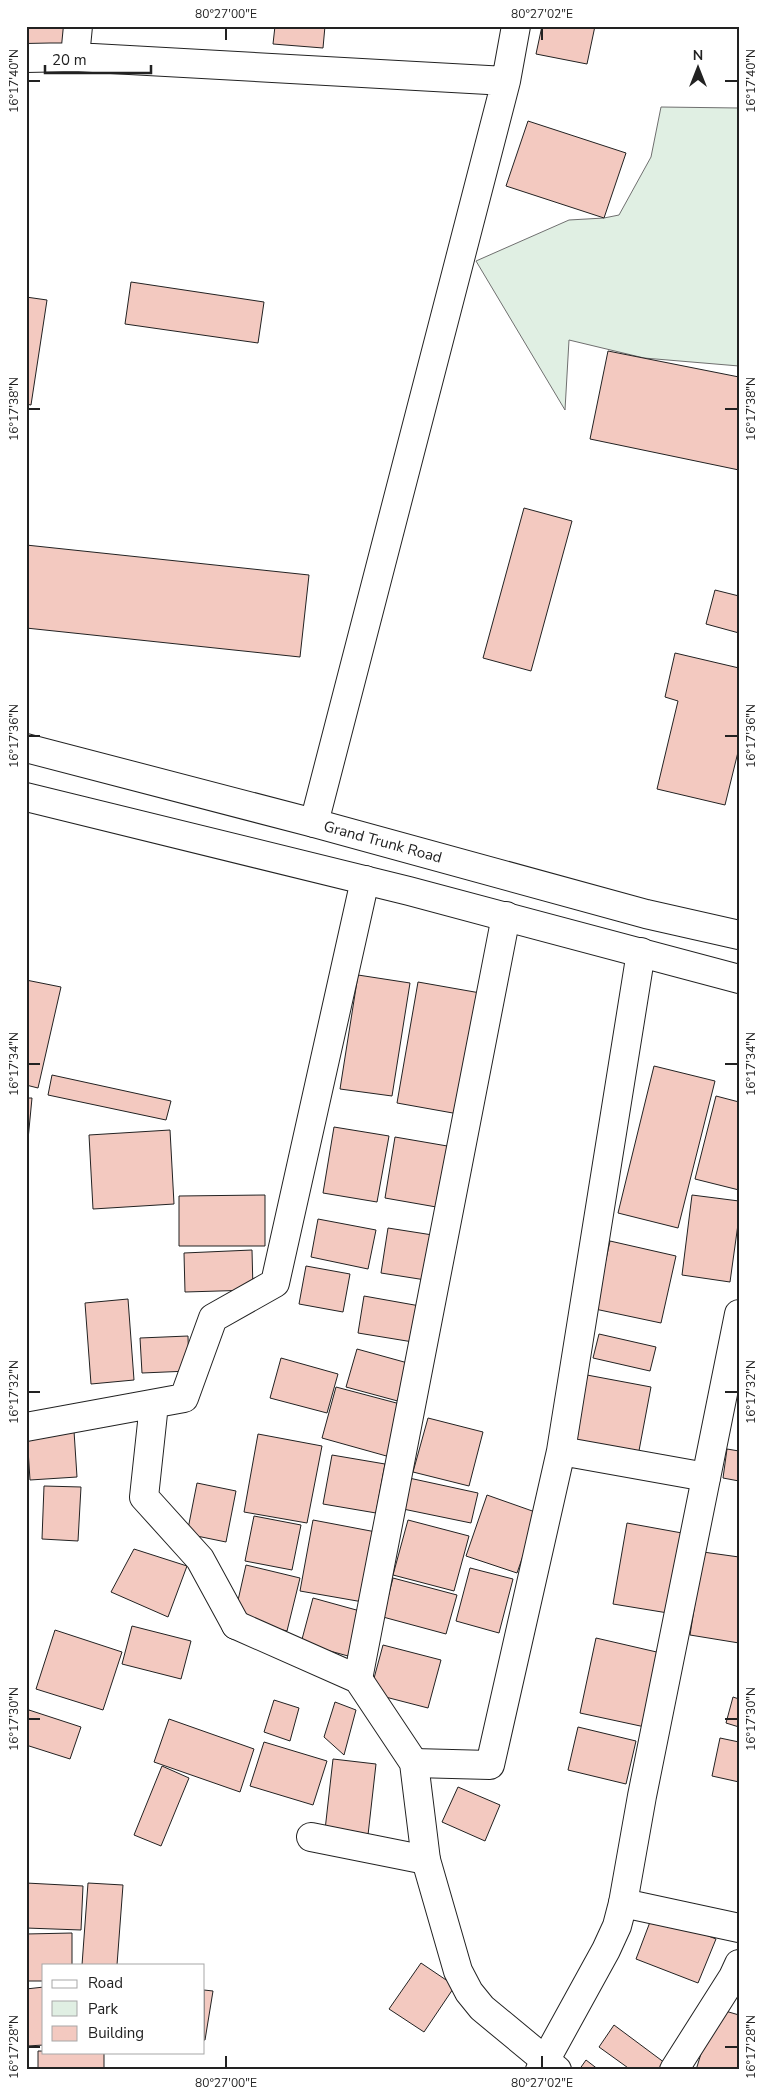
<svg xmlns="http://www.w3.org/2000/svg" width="765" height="2096" font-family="'Nunito Sans',sans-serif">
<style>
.green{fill:#e0efe3;stroke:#6f6f6f}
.building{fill:#f3c9c0;stroke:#222}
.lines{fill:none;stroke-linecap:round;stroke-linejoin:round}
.street-casing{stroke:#222;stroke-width:30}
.secondary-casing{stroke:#222;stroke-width:30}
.street{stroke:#fff;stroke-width:28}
.secondary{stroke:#fff;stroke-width:28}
.ticks{fill:none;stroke:#222;stroke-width:2}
.labels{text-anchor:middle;stroke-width:4;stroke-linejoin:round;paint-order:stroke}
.street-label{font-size:15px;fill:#222;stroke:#fff}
.neatline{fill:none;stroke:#222;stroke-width:2}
.ticks-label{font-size:12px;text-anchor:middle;fill:#222}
</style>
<rect width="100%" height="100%" fill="#fff"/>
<path class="green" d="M661,107L739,108V366L644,358L569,340L565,410L476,261L569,220L604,218L619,215L651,157Z"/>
<path class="building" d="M26,26H66L65,53L26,51Z
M275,26H325L323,48L273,44Z
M542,26H595L587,64L536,54Z
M528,121L626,153L604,218L506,186Z
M131,282L264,302L258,343L125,324Z
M26,297L47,300L31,405L26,404Z
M608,351L739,377V470L590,439Z
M524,508L572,521L531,671L483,658Z
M26,545L309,575L300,657L26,628Z
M715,590L739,596V633L706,624Z
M675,653L739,668V748L725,805L657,789L678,701L665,697Z
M358,975L410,983L392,1096L340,1089Z
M26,980L61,987L38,1088L26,1085Z
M418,982L486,994L464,1115L397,1103Z
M654,1066L715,1081L678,1228L618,1213Z
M52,1075L171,1101L166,1120L48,1095Z
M716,1096L739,1102V1190L695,1179Z
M26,1098H32L27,1150H26Z
M334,1127L389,1136L377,1202L323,1193Z
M170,1130L174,1204L93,1209L89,1135Z
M395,1137L453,1147L442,1208L385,1198Z
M265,1195V1246H179V1196Z
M692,1195L739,1201V1217L730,1282L682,1275Z
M318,1219L376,1230L368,1269L311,1257Z
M388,1228L439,1236L432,1281L381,1273Z
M610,1241L676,1256L661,1323L595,1309Z
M252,1250L253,1290L185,1292L184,1253Z
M306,1266L350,1274L343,1312L299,1304Z
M364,1296L420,1306L413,1342L358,1333Z
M128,1299L134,1380L91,1384L85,1303Z
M599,1334L656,1347L650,1371L593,1358Z
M188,1336L189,1371L142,1373L140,1338Z
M357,1349L415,1365L405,1403L346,1387Z
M281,1358L338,1374L327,1413L270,1398Z
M587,1375L651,1387L638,1456L573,1444Z
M336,1387L404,1405L390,1457L322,1438Z
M428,1418L483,1432L469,1486L413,1472Z
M74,1431L77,1477L30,1480L27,1434Z
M258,1434L322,1446L307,1523L244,1512Z
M727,1449L739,1451V1481L723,1478Z
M332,1455L385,1464L376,1513L323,1504Z
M409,1478L478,1493L471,1523L403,1509Z
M197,1483L236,1491L226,1542L187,1534Z
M44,1486L81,1487L78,1541L42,1539Z
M487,1495L538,1513L517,1573L466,1556Z
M254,1516L301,1525L292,1570L245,1561Z
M313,1520L376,1532L363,1602L300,1591Z
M408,1520L469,1536L454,1591L393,1575Z
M627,1523L682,1533L668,1613L613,1604Z
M134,1549L187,1566L168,1617L111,1592Z
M703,1552L739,1557V1643L690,1635Z
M246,1565L300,1578L287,1631L234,1618Z
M470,1568L513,1579L499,1633L456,1621Z
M393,1578L457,1595L446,1634L383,1617Z
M313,1598L360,1611L348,1656L301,1643Z
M132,1626L191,1641L181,1679L122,1664Z
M55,1630L122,1652L103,1710L36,1689Z
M596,1638L661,1653L645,1727L580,1713Z
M383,1645L441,1660L428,1708L370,1693Z
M733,1697L739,1699V1727L726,1723Z
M274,1700L299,1708L290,1741L264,1732Z
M335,1702L356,1710L344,1755L324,1737Z
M29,1710L81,1727L70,1759L26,1745V1718Z
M169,1719L254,1749L240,1792L154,1762Z
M578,1727L636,1741L626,1784L568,1770Z
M720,1738L739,1742V1782L712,1776Z
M264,1742L327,1761L313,1805L250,1786Z
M333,1759L376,1764L368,1835L325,1830Z
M162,1766L189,1778L161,1846L134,1835Z
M458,1787L500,1805L485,1841L442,1822Z
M26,1883L83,1886L81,1930L26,1928Z
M88,1883L123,1885L117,1965H82Z
M653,1914L716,1939L698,1983L636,1959Z
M72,1933V1965H44V1981H26V1934Z
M421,1963L455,1986L424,2032L389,2009Z
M44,1987V2045L27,2046L26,1989Z
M204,1990L213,1991L205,2040H204Z
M715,2008L739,2015V2070H696Z
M614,2025L665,2063L660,2070H631L599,2047Z
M38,2051L104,2052V2070H38Z
M586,2060L599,2070H579Z"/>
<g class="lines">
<g class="street-casing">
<path id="street" d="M75,57L78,26
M26,58L75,57L506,81
M314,823L506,81L516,26
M154,1404L144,1497L200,1559L236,1625
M26,1427L184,1398L213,1318L275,1283L365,880
M561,1451L706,1477
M358,1679L506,916
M414,1763L490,1765L561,1451L641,952
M311,1837L426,1860
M623,1903L739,1928
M674,2070L733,1977L739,1964"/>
</g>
<g class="secondary-casing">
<g id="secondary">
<path id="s1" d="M26,748L314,823L646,914L739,935"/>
<path d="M26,797L409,891L739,979"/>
<path d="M236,1625L358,1679L414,1763L426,1860L458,1971L469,1992L482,2008L557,2070"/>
<path d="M540,2070L606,1950L617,1926L623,1903L642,1796L739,1314"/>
</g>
</g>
<use href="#street" class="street"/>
<use href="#secondary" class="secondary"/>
</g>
<path class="ticks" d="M226,28V40M542,28V40M28,81H40M725,81H738M28,409H40M725,409H738M28,736H40M725,736H738M28,1064H40M725,1064H738M28,1392H40M725,1392H738M28,1719H40M725,1719H738M28,2047H40M725,2047H738M226,2056V2068M542,2056V2068"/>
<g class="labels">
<g class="street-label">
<text dy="5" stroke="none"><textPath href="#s1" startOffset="369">Grand Trunk Road</textPath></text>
</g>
</g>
<rect width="765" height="2096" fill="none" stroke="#ffffff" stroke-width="55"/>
<rect x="42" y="1964" width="162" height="90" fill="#ffffff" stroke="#a7a7a7"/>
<rect x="52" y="1980" width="25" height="8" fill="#ffffff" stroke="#a7a7a7"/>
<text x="88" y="1988" font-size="15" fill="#222222">Road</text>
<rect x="52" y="2001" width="25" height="15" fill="#e0efe3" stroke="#a7a7a7"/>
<text x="88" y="2014" font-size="15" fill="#222222">Park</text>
<rect x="52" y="2026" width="25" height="15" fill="#f3c9c0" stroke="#a7a7a7"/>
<text x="88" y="2038" font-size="15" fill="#222222">Building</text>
<g transform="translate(698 68)" stroke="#ffffff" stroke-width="4" paint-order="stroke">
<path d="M0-4L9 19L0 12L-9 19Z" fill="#222222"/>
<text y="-8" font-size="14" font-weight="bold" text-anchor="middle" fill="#222222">N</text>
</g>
<path d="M45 65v8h106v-8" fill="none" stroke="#222222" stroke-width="2.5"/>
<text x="52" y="65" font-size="15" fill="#222222" stroke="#ffffff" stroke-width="4" paint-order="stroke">20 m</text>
<rect x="28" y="28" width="710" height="2040" class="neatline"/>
<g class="ticks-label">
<text x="226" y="18">80°27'00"E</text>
<text x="542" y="18">80°27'02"E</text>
<text transform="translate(14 81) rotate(-90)" y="4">16°17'40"N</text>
<text transform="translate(751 81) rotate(-90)" y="4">16°17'40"N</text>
<text transform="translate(14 409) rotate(-90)" y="4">16°17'38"N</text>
<text transform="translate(751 409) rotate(-90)" y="4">16°17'38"N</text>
<text transform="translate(14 736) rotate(-90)" y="4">16°17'36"N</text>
<text transform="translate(751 736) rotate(-90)" y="4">16°17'36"N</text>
<text transform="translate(14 1064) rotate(-90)" y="4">16°17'34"N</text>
<text transform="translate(751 1064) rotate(-90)" y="4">16°17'34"N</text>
<text transform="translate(14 1392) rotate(-90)" y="4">16°17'32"N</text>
<text transform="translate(751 1392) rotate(-90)" y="4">16°17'32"N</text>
<text transform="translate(14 1719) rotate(-90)" y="4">16°17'30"N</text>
<text transform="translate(751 1719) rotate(-90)" y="4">16°17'30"N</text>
<text transform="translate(14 2047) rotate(-90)" y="4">16°17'28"N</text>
<text transform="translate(751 2047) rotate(-90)" y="4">16°17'28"N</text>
<text x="226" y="2087">80°27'00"E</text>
<text x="542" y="2087">80°27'02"E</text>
</g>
</svg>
